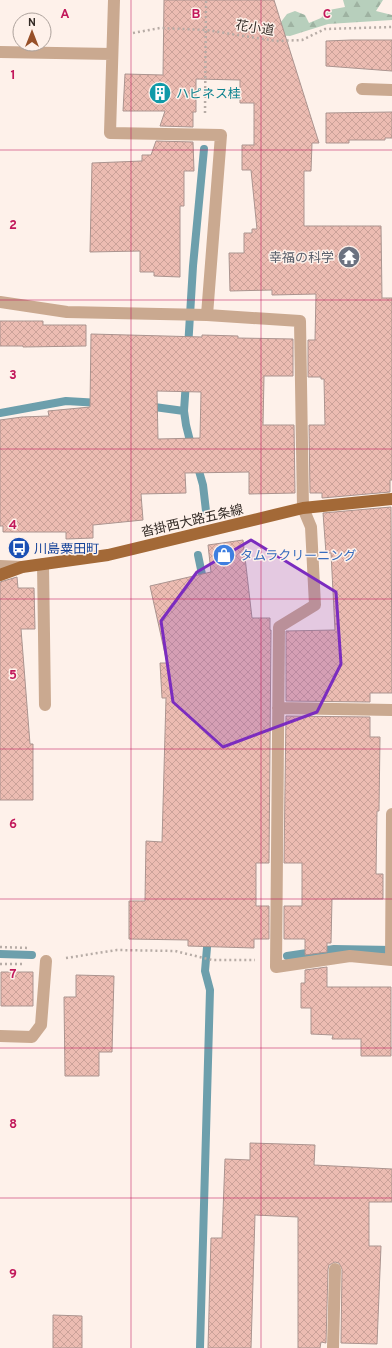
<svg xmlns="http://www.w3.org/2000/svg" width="392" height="1348" font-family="Overpass,'Noto Sans JP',sans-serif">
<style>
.forest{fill:url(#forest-firs)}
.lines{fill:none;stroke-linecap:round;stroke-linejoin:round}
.stream{stroke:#6d9fac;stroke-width:8}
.building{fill:url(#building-cross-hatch);stroke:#ab948f;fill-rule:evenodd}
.path{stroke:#b7aca6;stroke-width:2.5;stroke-dasharray:2 3;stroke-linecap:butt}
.minor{stroke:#caa990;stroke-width:12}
.major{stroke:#a36937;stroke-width:12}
.marked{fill:#7b2cbf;fill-opacity:0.2;stroke:#7b2cbf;stroke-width:3;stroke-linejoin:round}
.grid{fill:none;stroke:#c2185b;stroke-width:1;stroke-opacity:0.55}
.labels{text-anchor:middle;stroke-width:3;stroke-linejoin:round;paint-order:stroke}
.street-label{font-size:13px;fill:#332b26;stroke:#fef1ea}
.culture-label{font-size:13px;fill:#0d838f;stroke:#fef1ea;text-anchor:start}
.worship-label{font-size:13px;fill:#5b616d;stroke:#fef1ea;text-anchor:end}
.transit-label{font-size:13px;fill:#164399;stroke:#fef1ea;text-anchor:start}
.shop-label{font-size:13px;fill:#366cbe;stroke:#fef1ea;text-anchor:start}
.grid-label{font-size:13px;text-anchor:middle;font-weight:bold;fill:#c2185b;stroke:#fef1ea;stroke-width:3;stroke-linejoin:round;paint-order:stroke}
</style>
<defs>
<pattern id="forest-firs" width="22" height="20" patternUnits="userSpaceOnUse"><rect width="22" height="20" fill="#b7cfbc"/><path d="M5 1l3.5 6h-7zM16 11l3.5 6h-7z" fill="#9eb2a1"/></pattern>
<pattern id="building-cross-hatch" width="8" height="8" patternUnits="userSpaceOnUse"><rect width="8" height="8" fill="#ecbcb2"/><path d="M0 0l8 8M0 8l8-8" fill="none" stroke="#cba299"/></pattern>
</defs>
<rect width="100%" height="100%" fill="#fef1ea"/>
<path class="forest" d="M343,0H383L376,11L392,15V20L328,24L290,36L277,35L274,31L287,14L295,11L305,15L309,23L321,18L329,10L345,7Z"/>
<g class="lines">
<path class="stream" d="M188,348L193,266L204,149
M186,381L184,411L186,425L192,449
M147,406L184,411
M0,413L66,401L100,403
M197,464L203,485L206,511
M198,555L204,584
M0,954L32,955
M287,956L334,949L392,950
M200,1348L210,990L205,971L208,936"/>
</g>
<path class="building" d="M164,0H274L319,143H312L311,171H304V226H381L382,298H392V480H390V492L322,498V493H310L309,425H325L324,379H321V377H308V340H315L316,294L272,295V290L230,291L229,253H244V233H252V229H257L251,170H242V145H254V103H240V80L196,79V112H193V127L160,126L165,111H123L125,74L163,75Z
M351,40H392V71L326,66V41Z
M392,112V138H385V140H349V143H326V113Z
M156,141L193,142L194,171H184V206H180V277L154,276V272H140V251L90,252L92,163L142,161V155H151Z
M0,321H43V325H86V346L23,347V346H0Z
M91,334L202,337V335L238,336V338L293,339V376H264L263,425H294L295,493L249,494V472L185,473L186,493L141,494L143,520L93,525V538L66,539V532H3V526H0V420L22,417L49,416L48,411L90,407ZM157,391L201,392L200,438L158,439Z
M391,507L392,693H370V702L286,701V631L335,630L331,553H326L323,513Z
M243,540L252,618H270V630H271L269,863H256V906H269V939H254V948L188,946V940L129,939V901H145L146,841L162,842L166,698H162L160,663H167L150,586L211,572L208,545Z
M17,577L18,588H34L35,629H21L30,744H33V800H0V582Z
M286,716L370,717V737H380L379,811H377L376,874H383V899H332L331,943H327V952L305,955V939H284V906H302V863H284Z
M327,967V987H391V1056H361V1039H332L333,1035L311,1034V1008H301V983H305V970Z
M1,972H33V1006H1Z
M76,975L114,976L112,1052H99V1076H65L64,997H76Z
M250,1143L315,1145L314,1165L392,1169V1202H369V1246H381L377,1344L341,1343L342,1269L339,1263L335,1262L329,1265L328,1269L326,1343L321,1342L320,1348H298V1217L255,1215L251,1348H208L211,1238H222L225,1159L250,1160Z
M53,1315L82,1316V1348H53Z"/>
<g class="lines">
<path class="path" d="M133,33L160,28L206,30L276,41L302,40L325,29L392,27
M205,113L206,0
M0,947L29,948
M66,958L117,950L175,951L212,960H255
M0,964H25"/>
<path class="minor" d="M114,0L110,133L221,135L207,315L300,321L303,508L311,527L315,605L279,627L276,967L350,956L392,960
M0,52L112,54
M362,89L392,90
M0,302L67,312L207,315
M43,564L45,705
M0,566L22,567
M278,708L392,710
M391,960L392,814
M0,1036L32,1037L41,1025L46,961
M333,1348L335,1269"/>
<path class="major" d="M0,575L22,567L108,555L303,508L392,499"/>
</g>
<path class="marked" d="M251,540L336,592L341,664L317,712L223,747L173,702L161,621L197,572Z"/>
<path class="grid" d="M131,0V1348M261,0V1348M0,150H392M0,300H392M0,449H392M0,599H392M0,749H392M0,899H392M0,1048H392M0,1198H392"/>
<defs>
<g id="building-disc" transform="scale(1.15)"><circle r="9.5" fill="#0f9aa8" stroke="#fef1ea"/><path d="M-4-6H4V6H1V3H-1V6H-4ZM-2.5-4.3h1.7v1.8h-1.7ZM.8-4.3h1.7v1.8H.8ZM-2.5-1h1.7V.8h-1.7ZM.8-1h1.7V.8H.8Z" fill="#fff"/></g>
<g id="temple-disc" transform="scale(1.15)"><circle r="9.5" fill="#6b7280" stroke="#fef1ea"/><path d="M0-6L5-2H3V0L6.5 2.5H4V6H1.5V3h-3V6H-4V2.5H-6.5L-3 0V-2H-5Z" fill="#fff"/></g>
<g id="bus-disc" transform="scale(1.15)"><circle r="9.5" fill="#1a4fb4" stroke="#fef1ea"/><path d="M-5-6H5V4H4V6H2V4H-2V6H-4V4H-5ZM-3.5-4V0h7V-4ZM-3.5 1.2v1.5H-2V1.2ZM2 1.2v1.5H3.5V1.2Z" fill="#fff"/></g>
<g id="shop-disc" transform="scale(1.15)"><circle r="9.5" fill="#3f7fe0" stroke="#fef1ea"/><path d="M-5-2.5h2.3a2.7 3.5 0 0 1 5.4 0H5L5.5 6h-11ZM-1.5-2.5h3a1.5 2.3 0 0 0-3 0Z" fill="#fff"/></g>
</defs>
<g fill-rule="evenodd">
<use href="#building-disc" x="160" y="93"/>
<use href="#temple-disc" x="349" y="257"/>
<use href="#bus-disc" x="19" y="548"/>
<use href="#shop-disc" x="224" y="555"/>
</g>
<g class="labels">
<g class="street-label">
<text transform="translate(255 27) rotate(9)" y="5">花小道</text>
<text transform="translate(192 520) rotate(-13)" y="5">沓掛西大路五条線</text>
</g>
<g class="culture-label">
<text x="176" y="98">ハピネス桂</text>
</g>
<g class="worship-label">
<text x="334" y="262">幸福の科学</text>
</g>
<g class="transit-label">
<text x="34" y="553">川島粟田町</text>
</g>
<g class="shop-label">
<text x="240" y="560">タムラクリーニング</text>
</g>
</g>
<g class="grid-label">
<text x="65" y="18">A</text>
<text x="196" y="18">B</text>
<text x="327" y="18">C</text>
<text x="13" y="79">1</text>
<text x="13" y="229">2</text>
<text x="13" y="379">3</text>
<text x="13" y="529">4</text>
<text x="13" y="679">5</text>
<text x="13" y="828">6</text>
<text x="13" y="978">7</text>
<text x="13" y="1128">8</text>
<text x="13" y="1278">9</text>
</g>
<g transform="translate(32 32)"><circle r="19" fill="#fef1ea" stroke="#ada29c"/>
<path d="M0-3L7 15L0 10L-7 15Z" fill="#975029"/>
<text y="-6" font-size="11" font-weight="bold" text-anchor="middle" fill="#332b26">N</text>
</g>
</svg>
